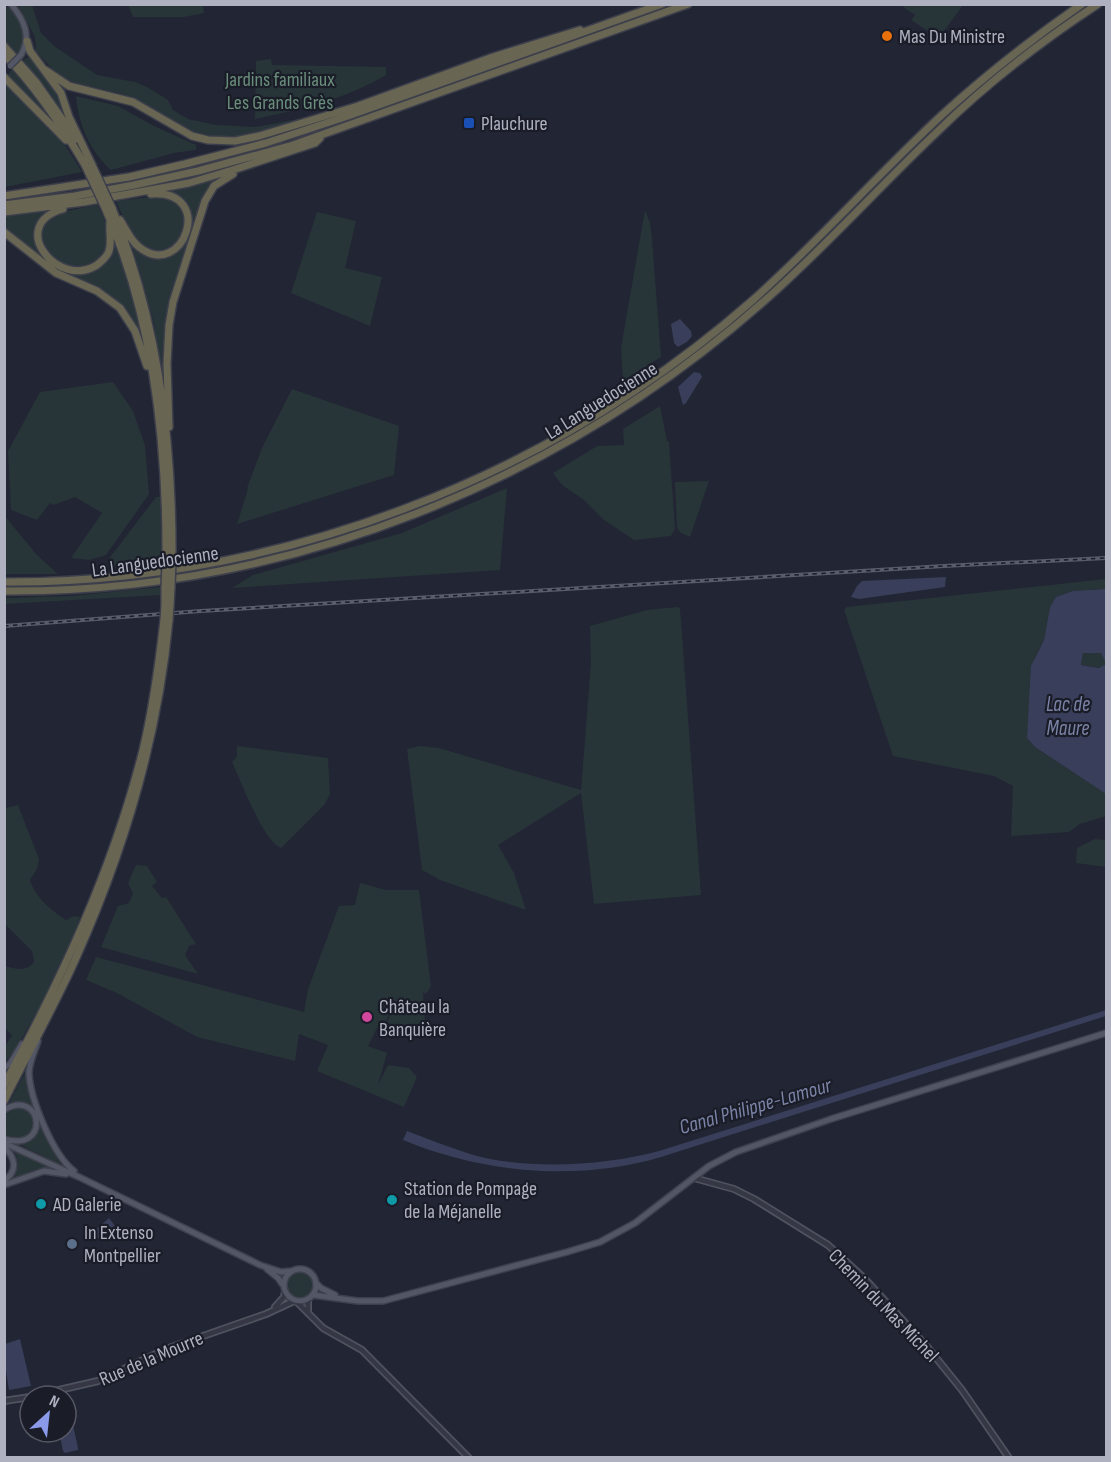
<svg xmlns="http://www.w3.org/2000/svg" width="1111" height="1462" font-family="'Sofia Sans Condensed',sans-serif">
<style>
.green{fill:#273438}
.water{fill:#393f5a}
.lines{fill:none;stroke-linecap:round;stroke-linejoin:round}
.minor-casing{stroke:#4f525f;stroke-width:8}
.major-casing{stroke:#3e414d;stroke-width:8}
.highway-casing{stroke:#3c3f4b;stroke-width:10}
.minor{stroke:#353744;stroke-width:4.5}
.major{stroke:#535664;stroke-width:5}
.highway{stroke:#696553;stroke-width:7}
.rail-casing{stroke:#595c6c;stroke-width:4}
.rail{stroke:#1a1d28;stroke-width:1.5;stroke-dasharray:4.5;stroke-linecap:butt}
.major-bridge-casing{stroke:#3e414d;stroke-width:8;stroke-linecap:butt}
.highway-bridge-casing{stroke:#3c3f4b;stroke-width:10;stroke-linecap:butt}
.major-bridge{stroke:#535664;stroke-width:5}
.highway-bridge{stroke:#696553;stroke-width:7}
.food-dot{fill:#e8710a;stroke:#1a1d28;stroke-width:2}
.transit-dot{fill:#1a4fb4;stroke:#1a1d28;stroke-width:2}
.hotel-dot{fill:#d1479c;stroke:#1a1d28;stroke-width:2}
.culture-dot{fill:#0f9aa8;stroke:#1a1d28;stroke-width:2}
.service-dot{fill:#5c6f8a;stroke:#1a1d28;stroke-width:2}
.labels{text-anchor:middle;stroke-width:4.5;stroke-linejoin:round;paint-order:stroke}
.poi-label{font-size:20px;fill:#afb1c1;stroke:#1a1d28;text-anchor:start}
.park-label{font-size:20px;fill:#6a8e7b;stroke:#1a1d28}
.street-label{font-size:20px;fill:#afb1c1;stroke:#1a1d28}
.water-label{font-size:21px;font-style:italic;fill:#7b83a6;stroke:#1a1d28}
</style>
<rect width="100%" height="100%" fill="#222533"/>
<path class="green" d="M4,5C22,13 28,39 18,56L5,41Z
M18,5H32L41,33L54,46L97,75L135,82L147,87L168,100L173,110L188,119L216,125L256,127L298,119L299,121L256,134L233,137L207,135L193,132L126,95L72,82L54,71L36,51L35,37Z
M128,5H203L204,13L184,17H133Z
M905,5V4L963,5L939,38L911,20L915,15L903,7Z
M25,58H31L62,98L69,122L24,61Z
M271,59L272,65L386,67V75C343,100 303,109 255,119L256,61Z
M14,69L55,123L8,77L10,71Z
M4,81L62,140L82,172L5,187Z
M76,96L118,106L154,126L196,145V150L174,153L111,170C89,150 79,126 76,96Z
M219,178L204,195L170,306L166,408L154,323L131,243L156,256C180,246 193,244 190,213L166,190Z
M159,196C173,200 179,205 186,219C184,224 184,232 181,237C171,255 148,254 136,240C127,229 122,214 116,201Z
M98,205C101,213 107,222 108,231C110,242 107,253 97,259C67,282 21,239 49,219C62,210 82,208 98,205Z
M52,210C48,213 44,215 41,219C36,223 36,230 36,236C39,279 106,291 115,241L132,296L142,338H140C127,306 113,295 82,282C73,278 63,275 56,270C37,257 24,240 5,229V216Z
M645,210L650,223L652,239L661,357L623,381L621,348Z
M317,212L356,221L345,268L382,277L370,326L291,293Z
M113,382L133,411L145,445L149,494L106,555L89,560L71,558L102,513L75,497L54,505L50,503L37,520L11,510L8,451L40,392Z
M292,389L399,426L394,475L237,524L248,489L247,488L262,448Z
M660,406L667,441L669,442L675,528L671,536L634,540L604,520L584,500L562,485L553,473L597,446L624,445L623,429Z
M709,481L690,537L681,533L677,528L675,482Z
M507,488L500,570L232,588L253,575L402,533Z
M156,497H162L161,563L108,567V560Z
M4,515L37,555L58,574H5Z
M1106,579V589L1073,591L1056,597L1050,607L1044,640L1034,659L1027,738L1035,747L1106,794V816L1080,824L1069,832L1011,836L1013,786L994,776L893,756L844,610L847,607Z
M161,587V595L5,604V598L70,596Z
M677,607L680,608L701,895L594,904L581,793L498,845L514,873L526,910L440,880L422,870L407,749L420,746L439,748L581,790L591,663L590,626L647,610Z
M1083,653H1102L1106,664L1100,668L1081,665Z
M237,746L328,758L330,794L325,804L281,848C263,841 241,781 232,762L237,756Z
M18,805L39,859L37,869L30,880C35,897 52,911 66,920L74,916L80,917C70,953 51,986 33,1019C24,1034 17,1049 5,1062L4,1048L12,1035L5,1028V966C16,969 26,972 34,962L32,951L5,924V808Z
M1095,839L1106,840V867L1076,863L1077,848Z
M136,865L147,866L157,882L152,886L162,898L166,897L196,944L189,946L185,955L198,974L101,947L118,906L129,903L133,893L128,883Z
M360,883L386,890H419L431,986L426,994L423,992L426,1034L413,1036L387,1022L398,994L386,1021L381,1020L368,1046L387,1053L378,1085L388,1065L409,1068L417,1077L404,1107L317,1071L328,1045L299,1034L295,1061L197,1037L117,993L86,980L96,957L304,1012L308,989L339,906L355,905Z
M27,1069L28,1081L45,1133L61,1165L19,1144C54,1134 39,1095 9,1103Z
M19,1107L30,1112L34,1124L30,1134L17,1139L5,1136L4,1115Z
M12,1148L55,1168L34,1170L12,1179C19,1167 20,1160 12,1148Z
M287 1285a13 13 0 1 1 26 0a13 13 0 1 1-26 0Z"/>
<path class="water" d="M680,319L691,331L692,336L687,342L678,347L674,343L671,324Z
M694,372L700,373L702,377L686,403L683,405L678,387Z
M946,577L945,587L859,599L851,597L857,586L862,581Z
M1106,589V663L1101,653H1083L1081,665L1099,668L1106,664V794L1035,747L1027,738L1031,666L1044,640L1050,607L1056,597L1073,591Z
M1106,1010V1016L661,1157C578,1182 482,1173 403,1140L407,1131C427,1139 447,1146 467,1153C522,1171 604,1166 659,1151Z
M109,1218L115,1226L99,1239L93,1232Z
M20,1339L31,1386L9,1390L5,1364V1344Z
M68,1402L78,1448V1450L65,1453L63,1451L59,1432H66V1403Z"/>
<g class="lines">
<g class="minor-casing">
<path id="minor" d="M694,1178L734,1189L754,1199L828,1245L865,1279L929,1349L962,1390L1009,1458
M296,1301L323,1328L362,1350L469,1458
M275,1307L284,1297L285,1291
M308,1313V1299
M33,1396L98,1381L166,1349L266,1314L294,1301
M4,1401L30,1397"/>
</g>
<g class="major-casing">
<path id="major" d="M11,4C24,20 32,36 21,55
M38,1041C35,1051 29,1062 29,1073C30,1099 53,1155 74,1171
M4,1068L10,1064L22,1044
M4,1110C42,1087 52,1153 4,1139
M4,1143L79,1177L260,1265L281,1272L292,1271
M4,1147C16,1158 18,1171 4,1181
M4,1185L44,1171L66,1174
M284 1285a16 16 0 1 1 32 0a16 16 0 1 1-32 0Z
M267,1269L278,1278L283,1285
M316,1283L321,1288L335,1295
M313,1295L358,1301H383L567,1252L600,1242L635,1223L709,1166L736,1152L831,1119L1106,1033"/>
</g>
<g class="highway-casing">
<path id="highway" d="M27,41L30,51L61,93L69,117L92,165
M4,46L36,82L76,139
M4,54C36,87 62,126 85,165
M45,70L69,86L133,102L192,136L208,140L235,141L259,136L358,106L493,57L580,30
M4,77L66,140
M4,196L129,177L185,164L266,143L348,116L662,4
M4,205L75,196L134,185L198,171L290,146L688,4
M112,208C158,320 173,441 172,561
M63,209C6,225 58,290 97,265C102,261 107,257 109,251C112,241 109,232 110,222
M106,210C154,319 167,443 166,562
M4,212L84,202L189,183L236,169L315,143L320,138
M120,220C126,229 130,240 139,247C183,282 217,189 151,194
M4,232L56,273L97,291L120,308L135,331L147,366
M169,427L167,364L169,325L173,302L205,201L214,186L233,174
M4,582C277,583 548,480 753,300C819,241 878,174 943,114C987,74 1033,38 1082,4
M4,591C287,593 563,482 772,294C829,243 881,185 937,132C986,84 1040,42 1098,4
M165,605V588
M170,605L171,587
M4,1085C62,978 113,869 143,750C153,708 159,664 164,620
M4,1101C28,1053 54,1007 76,958C124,851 158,737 169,620"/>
</g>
<use href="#minor" class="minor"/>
<use href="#major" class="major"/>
<use href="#highway" class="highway"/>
<g class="rail-casing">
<path id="rail" d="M4,626L201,611L944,566L1106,558"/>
</g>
<use href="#rail" class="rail"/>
<g class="major-bridge-casing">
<path id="major-bridge" d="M10,66L21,55"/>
</g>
<g class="highway-bridge-casing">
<path id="highway-bridge" d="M85,165L106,210
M92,165L112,208
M171,587L172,561
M165,588L166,562
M164,620L165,605
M169,620L170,605"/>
</g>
<use href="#major-bridge" class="major-bridge"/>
<use href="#highway-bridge" class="highway-bridge"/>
</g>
<circle class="food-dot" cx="887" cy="36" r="6"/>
<rect class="transit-dot" x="463" y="117" width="12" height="12" rx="3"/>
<circle class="hotel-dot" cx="367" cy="1017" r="6"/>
<g class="culture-dot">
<circle cx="392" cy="1200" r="6"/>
<circle cx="41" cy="1204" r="6"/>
</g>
<circle class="service-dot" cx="72" cy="1244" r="6"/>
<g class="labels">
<g class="poi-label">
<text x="899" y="43">Mas Du Ministre</text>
<text x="481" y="130">Plauchure</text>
<text x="379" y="1013">Château la<tspan x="379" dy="23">Banquière</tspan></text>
<text x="404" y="1195">Station de Pompage<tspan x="404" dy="23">de la Méjanelle</tspan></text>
<text x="53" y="1211">AD Galerie</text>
<text x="84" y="1239">In Extenso<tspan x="84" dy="23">Montpellier</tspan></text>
</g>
<g class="park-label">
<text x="280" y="86">Jardins familiaux<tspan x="280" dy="23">Les Grands Grès</tspan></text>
</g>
<g class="street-label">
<text transform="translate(601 400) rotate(-32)" y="7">La Languedocienne</text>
<text transform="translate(155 561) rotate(-8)" y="7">La Languedocienne</text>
<text transform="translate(884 1305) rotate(46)" y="7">Chemin du Mas Michel</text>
<text transform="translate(151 1358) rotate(-23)" y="7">Rue de la Mourre</text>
</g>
<g class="water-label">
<text x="1068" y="711">Lac de<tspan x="1068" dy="24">Maure</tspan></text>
<text transform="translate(755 1106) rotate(-16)" y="7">Canal Philippe-Lamour</text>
</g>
</g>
<rect width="1111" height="1462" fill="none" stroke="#afb1c1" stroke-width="12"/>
<g transform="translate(48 1414) rotate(27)"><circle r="28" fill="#1a1d28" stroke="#565865" stroke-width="1.5"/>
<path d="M0-4.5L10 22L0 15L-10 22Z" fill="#8b99e9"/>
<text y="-9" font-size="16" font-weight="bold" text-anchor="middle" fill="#afb1c1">N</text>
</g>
</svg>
